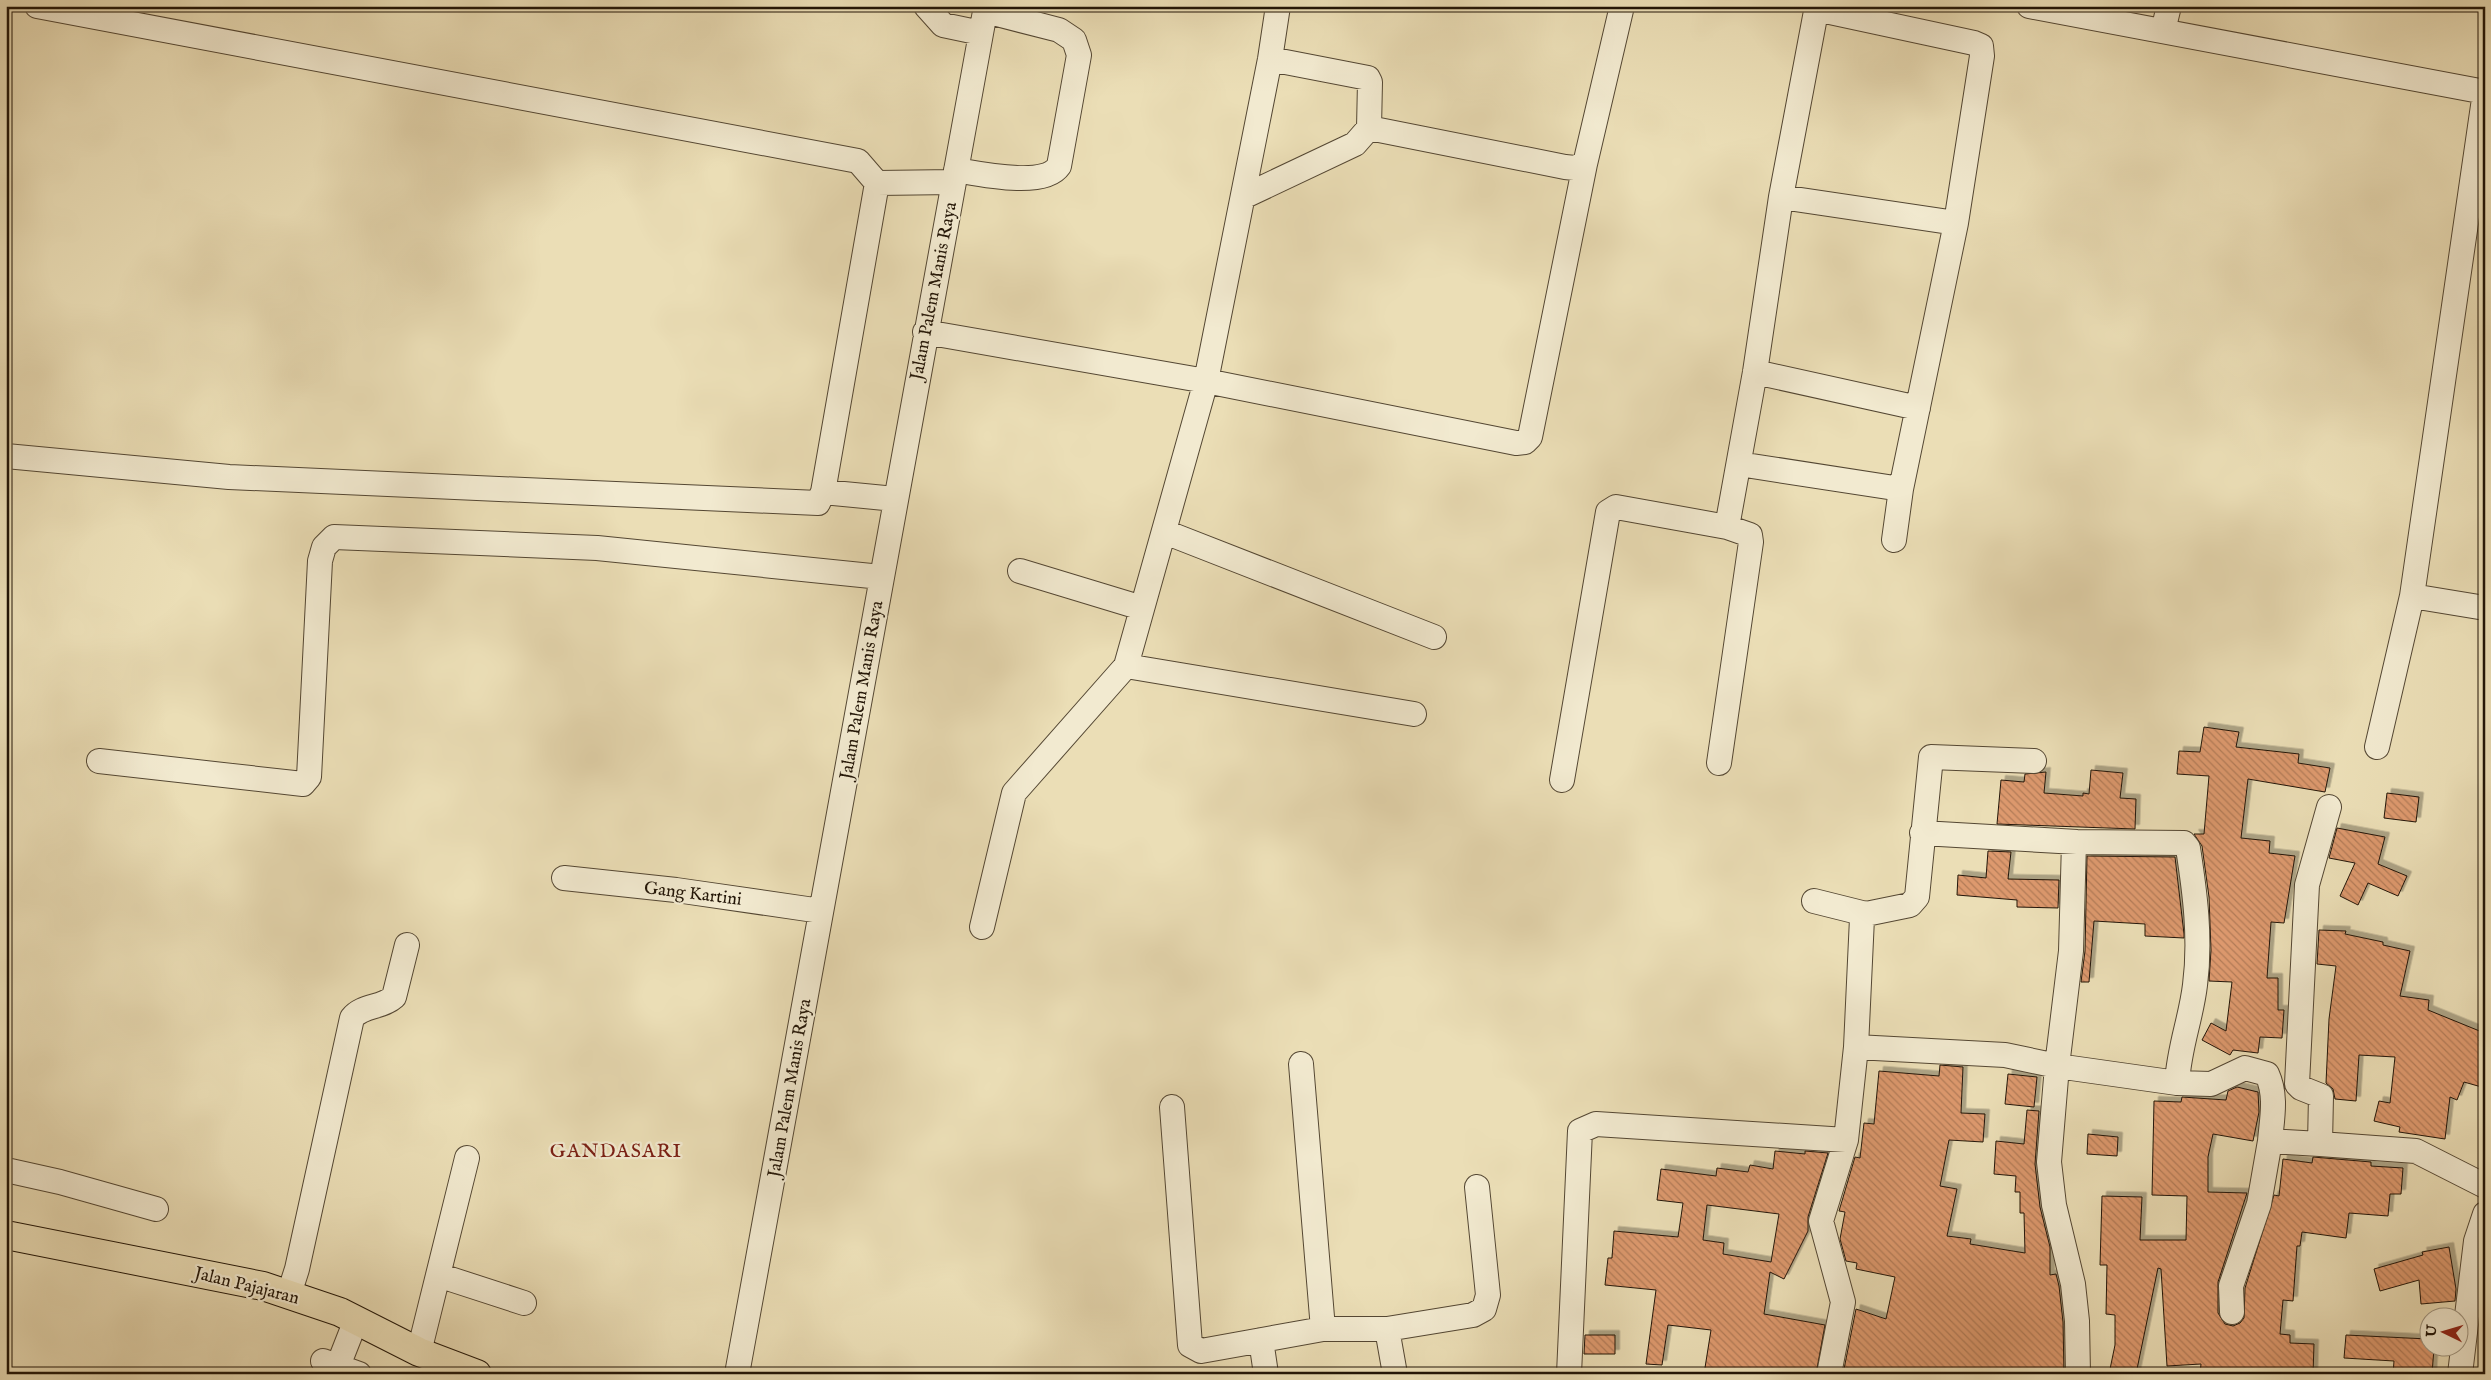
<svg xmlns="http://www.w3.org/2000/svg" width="2491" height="1380" font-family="'IM FELL English',serif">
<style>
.building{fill:url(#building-back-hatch);stroke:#221507;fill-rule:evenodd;filter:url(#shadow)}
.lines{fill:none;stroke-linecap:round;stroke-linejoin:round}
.minor-casing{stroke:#544733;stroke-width:26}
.major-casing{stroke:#221507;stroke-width:30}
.minor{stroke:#f2ead0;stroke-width:24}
.major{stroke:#ebdeb6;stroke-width:28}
.labels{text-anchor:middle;stroke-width:4.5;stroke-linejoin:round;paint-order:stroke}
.street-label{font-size:18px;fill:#221507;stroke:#f2ead0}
.quarter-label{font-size:20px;letter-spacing:1px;fill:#7a1f14;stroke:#f2ead0}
</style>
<defs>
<pattern id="building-back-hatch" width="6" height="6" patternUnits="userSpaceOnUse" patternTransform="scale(1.25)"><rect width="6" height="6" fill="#dd996e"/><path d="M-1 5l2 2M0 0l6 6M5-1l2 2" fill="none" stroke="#b37c58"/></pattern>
<filter id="shadow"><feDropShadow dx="4.5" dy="-4.5" stdDeviation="0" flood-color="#0004"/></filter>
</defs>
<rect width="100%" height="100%" fill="#ebdeb6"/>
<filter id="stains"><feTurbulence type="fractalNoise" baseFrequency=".004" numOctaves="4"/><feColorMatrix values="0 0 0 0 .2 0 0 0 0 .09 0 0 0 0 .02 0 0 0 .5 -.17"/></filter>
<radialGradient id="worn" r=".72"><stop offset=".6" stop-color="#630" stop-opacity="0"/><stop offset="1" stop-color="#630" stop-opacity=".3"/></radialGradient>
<path class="building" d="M2204,727L2239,732L2236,747L2299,754L2298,763L2330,768L2325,792L2248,779L2241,838L2270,841L2269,853L2295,856L2284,923L2271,922L2267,978H2278V1010H2284L2282,1038L2260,1037L2258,1053L2233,1050L2230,1055L2202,1040L2211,1023L2226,1031L2232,982L2209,981L2211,950L2209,897L2202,846L2194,834H2204L2209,776L2177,774L2179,751L2200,752Z
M2091,770L2123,773L2120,798L2136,799L2135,829L1997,824L2001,780L2024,782L2025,774L2046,772L2044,793L2083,796V793L2089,794Z
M2387,793L2419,797L2416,822L2384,818Z
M2337,828L2385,837L2378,864L2407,876L2398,896L2368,883L2358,905L2340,896L2355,863L2329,858Z
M1988,851L2011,852L2008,879L2059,880L2058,908L2017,907V900L1957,895L1958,875L1986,878Z
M2087,856L2175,857L2184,934V938L2145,936V924L2094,921L2089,982H2081L2085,951Z
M2319,930L2346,931L2345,934L2383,942V945L2410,951L2400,996L2429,1000L2428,1010L2482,1032L2479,1041L2485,1043V1088L2464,1082L2457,1100L2450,1097L2445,1139L2399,1132L2400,1127L2374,1121L2379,1101L2390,1103L2395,1057L2359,1055L2356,1101L2335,1099L2333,1089L2326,1083L2329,1019L2336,966L2317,964Z
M1940,1065L1963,1067L1961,1113L1985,1114L1983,1142L1949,1140L1940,1186L1957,1189L1947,1236L1971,1239L1970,1244L2025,1253L2024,1213H2020V1192H2015L2016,1176L1994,1174L1996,1141L2024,1144L2027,1110L2039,1111L2035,1164L2040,1207L2050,1247V1275L2056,1274L2059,1286L2063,1322L2064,1374H1843L1856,1309L1886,1319L1895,1277L1856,1269L1857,1263L1846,1261L1840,1239L1845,1212L1839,1211L1855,1157L1860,1158L1864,1123L1874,1124L1879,1071L1939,1076Z
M2008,1074L2037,1077L2034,1107L2005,1104Z
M2237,1087L2258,1092L2259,1112L2253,1141L2213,1134L2208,1157V1192L2247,1193L2218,1282V1313L2225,1324L2233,1326L2240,1323L2244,1318L2245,1288L2274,1195L2279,1196L2283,1159L2312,1163L2313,1157L2371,1162V1166L2403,1168L2401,1194H2390L2388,1216L2349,1213L2346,1238L2302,1232L2300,1246H2297L2293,1301L2283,1300L2280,1334L2290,1335V1343L2314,1344L2313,1374H2200L2201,1364L2167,1366L2161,1269L2158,1268L2136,1374H2109L2115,1345V1315L2106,1314L2107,1265H2100L2102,1196L2142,1197L2140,1240H2186L2187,1196L2152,1195L2154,1101L2181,1102L2182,1097L2226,1100L2228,1091Z
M2088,1134L2118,1137L2117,1156L2087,1154Z
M1775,1151L1805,1154V1151L1828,1153L1808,1217V1231L1784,1279L1770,1272L1764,1314L1825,1325L1816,1374H1704L1711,1330L1668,1325L1662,1365L1646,1364L1656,1290L1605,1285L1608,1258H1612L1614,1231L1678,1237L1683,1203L1657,1200L1661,1169L1716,1176L1717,1168L1748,1172L1750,1165L1773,1169ZM1707,1205L1779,1214L1771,1262L1723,1254L1724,1243L1703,1240Z
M2449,1247L2456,1289L2455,1301L2421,1304L2419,1280L2380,1291L2374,1269L2423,1255L2422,1252Z
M1585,1335H1615V1354H1584Z
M2346,1335L2428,1339V1348H2434L2432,1374H2393L2394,1361L2344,1358Z"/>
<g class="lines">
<g class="minor-casing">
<path id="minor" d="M926,6L943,25L981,33
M2029,6L2485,92
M1816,9L1974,43L1981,46L1982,56L1956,223L1901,489L1894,540
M2163,31L2169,6
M1270,59L1368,78L1370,82L1369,128
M956,170C980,174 1044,188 1059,166L1079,55L1074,40L1059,30L985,11
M877,183L954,182
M1243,197L1355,144L1369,128L1565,167L1575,168L1585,164L1622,6
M1781,197L1956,223
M925,332L1206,381L1516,443L1525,442L1530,437L1585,164
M1755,372L1918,408
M6,456L229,477L818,503L823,492L877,183L858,161L37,6
M1739,464L1901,489
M823,492L895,499
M1165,532L1434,637
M1020,571L1142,608
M2412,596L2485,608
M1126,666L1414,714
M2377,747L2412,596L2485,92
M99,761L303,784L309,777L320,561L324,547L334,537L597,548L881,577
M1719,763L1751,542L1750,535L1727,527
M1562,780L1608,512L1616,507L1727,527L1755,372L1781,197L1817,6
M2329,807L2307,885L2297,1084L2301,1088L2321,1096L2320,1144L2416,1151L2485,1186
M1922,833L2077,842L2184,843L2188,848C2195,893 2201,939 2195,985C2191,1019 2179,1047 2177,1083
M2074,842L2071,951L2057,1066L2049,1162L2054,1205L2073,1284L2077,1321L2078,1374
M564,878L676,890L821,911
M1814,901L1866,914
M982,927L1014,793L1126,666L1206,381L1270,59L1278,6
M1856,1047L2005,1055L2057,1066L2177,1083L2211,1084L2245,1068L2267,1074C2277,1096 2272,1118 2270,1141L2320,1144
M1301,1064L1323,1329
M1172,1107L1190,1345L1201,1351L1323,1329H1387L1473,1315L1484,1309L1488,1295L1477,1187
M6,1170L60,1182L156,1209
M438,1275L524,1303
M289,1294L297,1269L352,1018C362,1005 382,1008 394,997L407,945
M2232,1312L2231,1286L2259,1204L2270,1141
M1387,1329L1395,1374
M1261,1340L1266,1374
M419,1352L467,1158
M323,1361L359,1374
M338,1366L356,1320
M737,1374L986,6
M1569,1374L1580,1131L1596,1124L1846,1140L1856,1047L1862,918L1866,914L1910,905L1917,897L1931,757L2034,761
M1829,1374L1843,1302L1821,1221L1846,1140
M2460,1374L2476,1241L2485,1214"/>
</g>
<g class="major-casing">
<path id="major" d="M6,1235L263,1286L340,1312L419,1352L477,1374"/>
</g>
<use href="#minor" class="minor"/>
<use href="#major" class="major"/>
</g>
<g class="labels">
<g class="street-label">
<text transform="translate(933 291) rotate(-79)" y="6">Jalam Palem Manis Raya</text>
<text transform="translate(861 690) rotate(-80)" y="6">Jalam Palem Manis Raya</text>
<text transform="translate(693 893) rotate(7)" y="6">Gang Kartini</text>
<text transform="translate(789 1088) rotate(-80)" y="6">Jalam Palem Manis Raya</text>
<text transform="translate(247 1285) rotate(14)" y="6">Jalan Pajajaran</text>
</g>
<g class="quarter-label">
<text x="616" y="1157">GANDASARI</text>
</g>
</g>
<rect width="2491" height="1380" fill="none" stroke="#ebdeb6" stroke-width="25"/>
<rect x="8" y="8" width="2476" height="1365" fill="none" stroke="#221507" stroke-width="2.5"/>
<rect x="12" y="12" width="2466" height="1355" fill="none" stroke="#221507"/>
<g transform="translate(2444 1332) rotate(275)"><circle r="24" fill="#f2ead0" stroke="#9f9580"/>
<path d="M0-4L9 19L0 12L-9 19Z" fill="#8f2418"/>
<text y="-8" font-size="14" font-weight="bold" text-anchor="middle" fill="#221507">U</text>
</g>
<rect width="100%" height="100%" filter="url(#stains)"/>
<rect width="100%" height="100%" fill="url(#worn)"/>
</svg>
